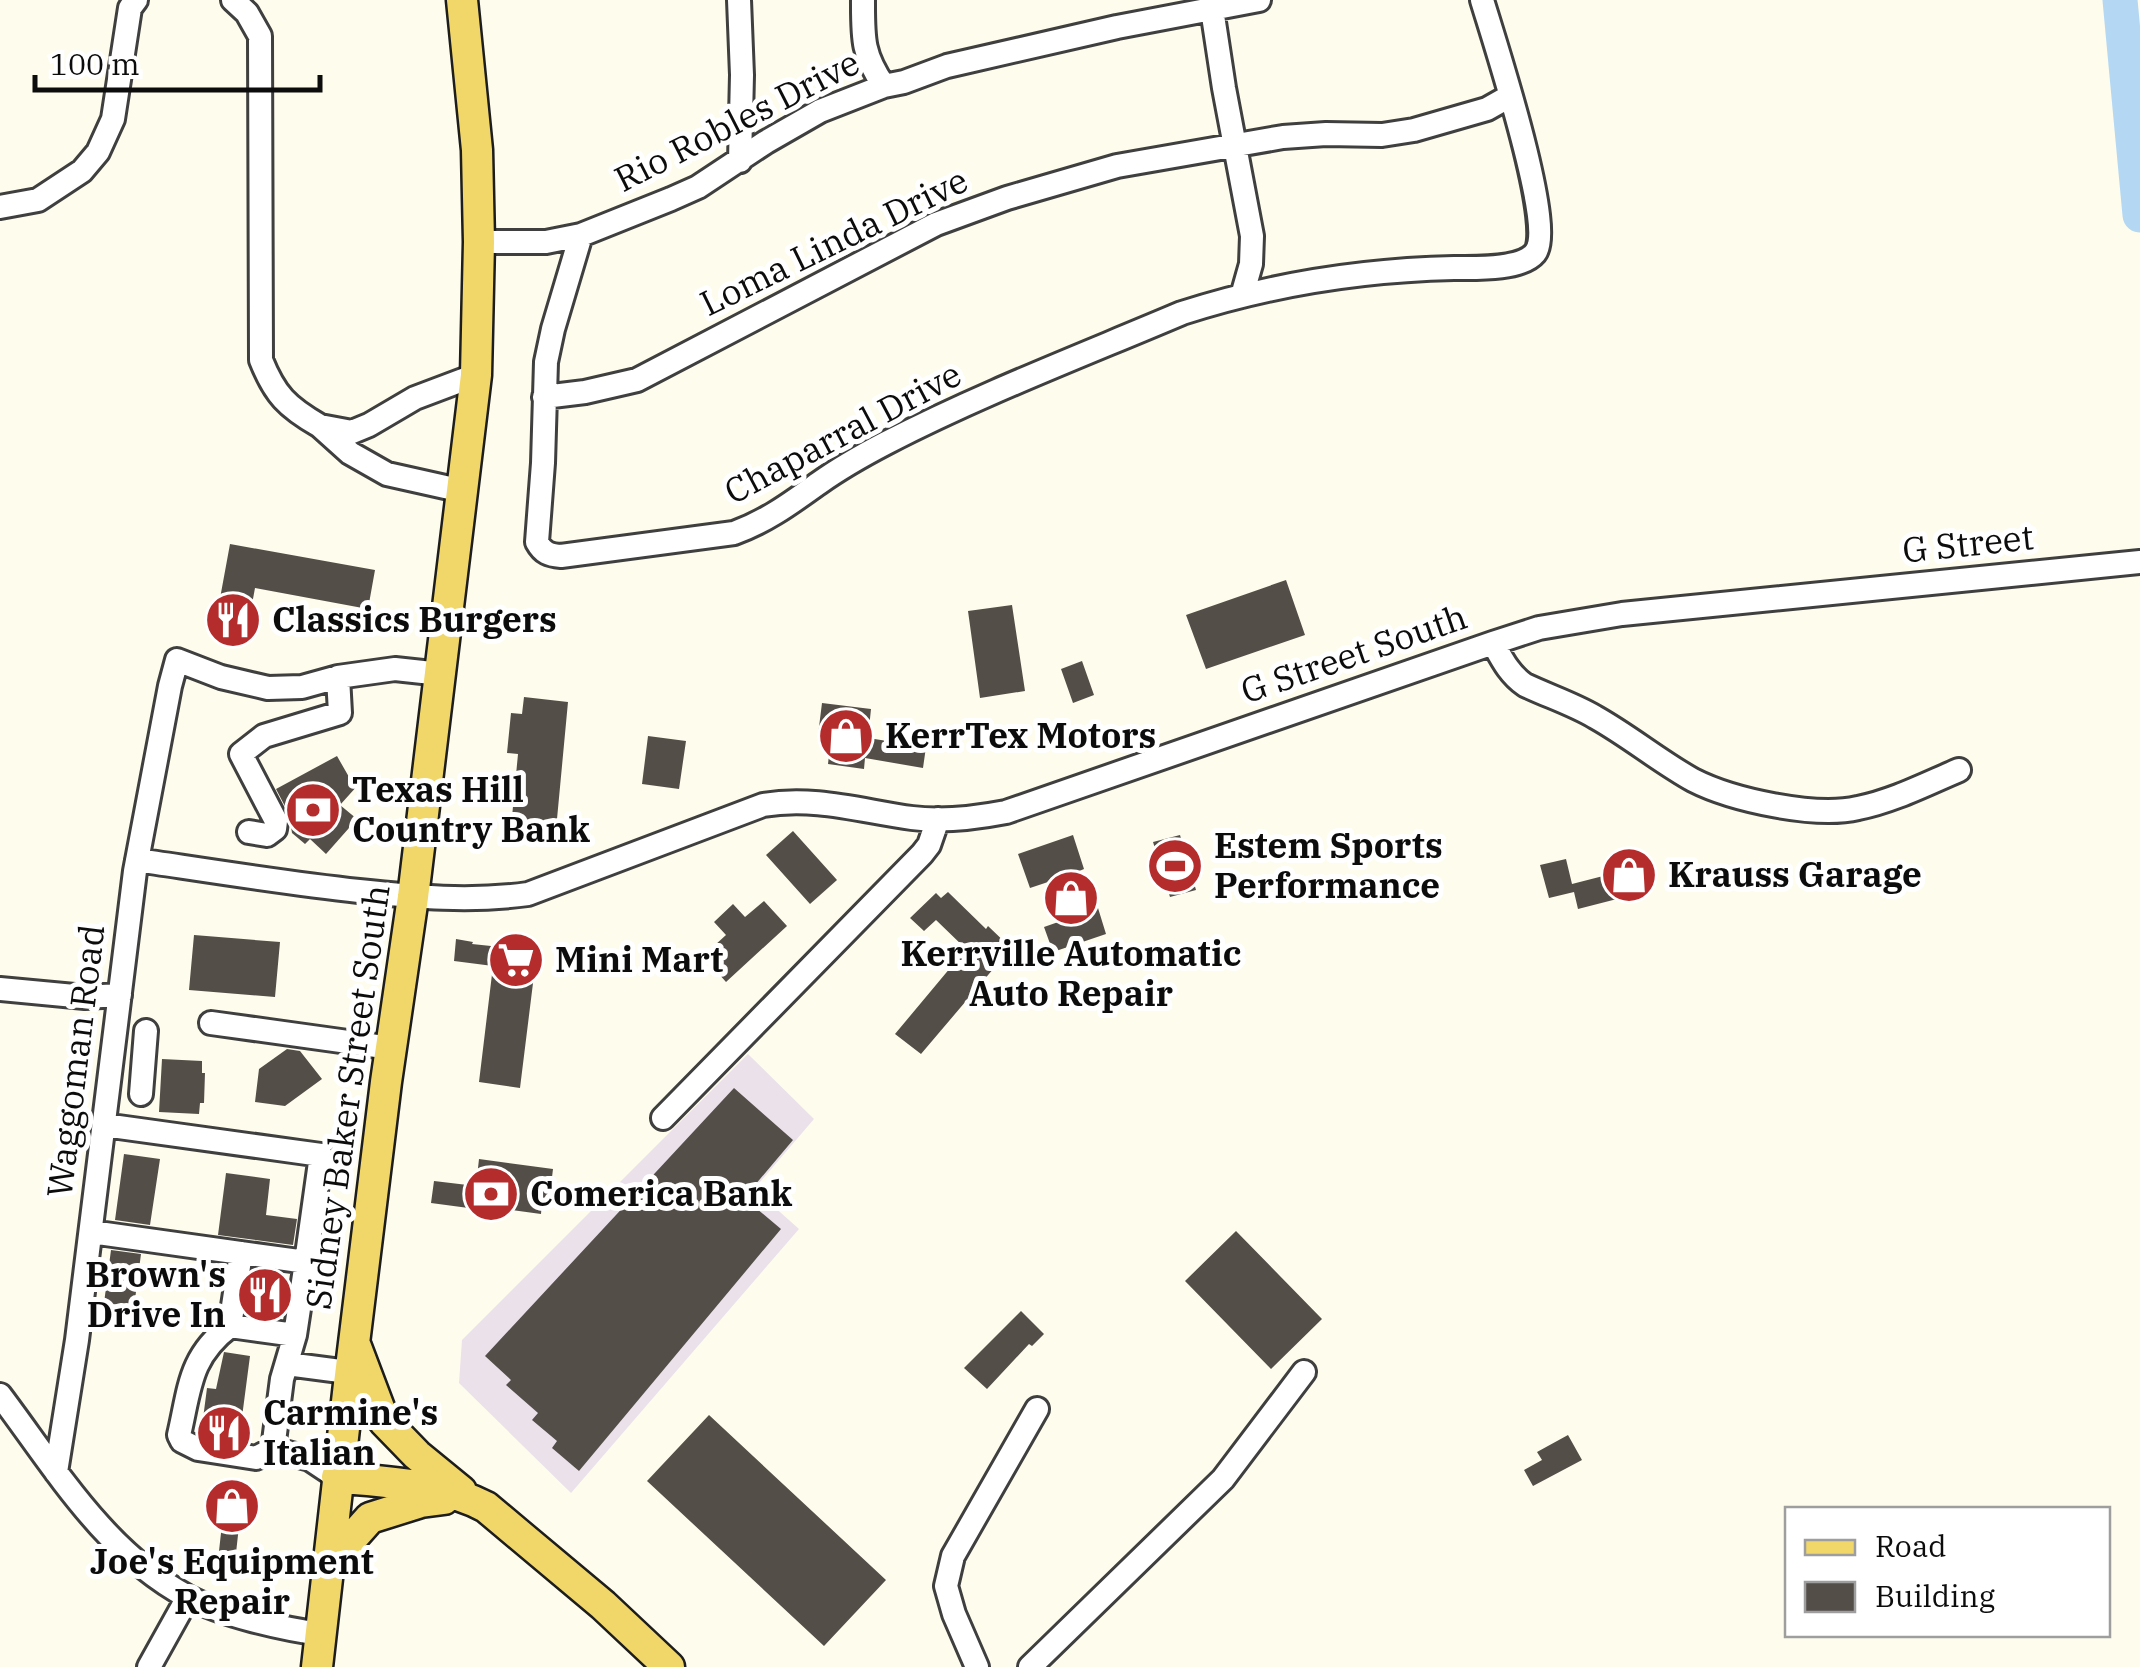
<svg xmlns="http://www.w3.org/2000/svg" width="2140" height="1667" font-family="'IBM Plex Serif',serif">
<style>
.industrial{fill:#eae1eb}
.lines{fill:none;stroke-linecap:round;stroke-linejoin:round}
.river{stroke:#b4d8f3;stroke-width:35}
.building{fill:#544e49}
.minor-casing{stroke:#3f3f3f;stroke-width:28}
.major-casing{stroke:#1d1d1d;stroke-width:35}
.minor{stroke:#fff;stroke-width:22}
.major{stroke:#f1d76a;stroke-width:30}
.labels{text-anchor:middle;stroke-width:10;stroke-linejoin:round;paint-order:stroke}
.street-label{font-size:35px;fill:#0c0c0c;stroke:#fff}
.poi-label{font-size:35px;font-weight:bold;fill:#0c0c0c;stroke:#fff;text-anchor:start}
</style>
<rect width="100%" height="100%" fill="#fefced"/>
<path class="industrial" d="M748,1054L814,1119L754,1189L799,1229L571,1493L459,1383L462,1340Z"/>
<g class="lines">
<path class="river" d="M2120,0L2140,215"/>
</g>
<path class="building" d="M230,544L375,570L368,609L255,588L246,637L214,631Z
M1286,580L1305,635L1206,669L1186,615Z
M1012,605L1025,691L980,698L968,611Z
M1082,661L1094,695L1073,703L1061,669Z
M524,697L568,702L557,819L563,820L561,840L554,839V842L510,838L518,754L507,753L511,713L522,714Z
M822,703L871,709L868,738L926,747L923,768L865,758L864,769L828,764L831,737L818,735Z
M648,736L686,741L679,789L642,784Z
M337,756L349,777L358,785L340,805L357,819L326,854L310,839L305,844L292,833L289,814L276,789Z
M793,831L837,880L810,904L766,855Z
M1073,835L1084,869L1077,872L1090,911L1098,908L1106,934L1053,952L1044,927L1064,920L1051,881L1030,888L1018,854Z
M1180,835L1196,890L1170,897L1153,842Z
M1566,859L1572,884L1646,865L1652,890L1578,909L1574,892L1549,898L1540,865Z
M948,892L986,929L988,926L1011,948L921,1054L895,1034L966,949L936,920L924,931L910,918L936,893L941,898Z
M764,901L787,926L726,982L703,956L726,935L714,922L733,904L745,917Z
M194,935L280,942L275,997L189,990Z
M456,939L473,942L472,944L537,951L520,1088L479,1082L493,966L454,961Z
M287,1049L300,1051L322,1079L285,1106L255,1102L259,1069Z
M162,1059L202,1061V1073H205L204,1103H200L199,1114L159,1112Z
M734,1088L793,1140L744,1198L781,1229L579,1471L552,1448L557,1441L532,1420L538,1413L506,1385L511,1380L485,1356Z
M124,1154L160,1159L150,1225L115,1220Z
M479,1159L553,1169L549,1202L542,1201L541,1214L491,1207V1211L431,1203L434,1181L476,1186Z
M226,1173L270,1179L266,1215L297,1219L293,1245L218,1235Z
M1236,1231L1322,1319L1271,1369L1185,1281Z
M111,1250L141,1254L134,1307L104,1303Z
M253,1279L282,1283L278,1310L249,1306Z
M1021,1311L1044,1334L1032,1346L1029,1344L987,1389L964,1368Z
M224,1352L250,1356L239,1440L201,1434L207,1388L216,1389Z
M709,1415L886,1580L824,1646L647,1481Z
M1568,1435L1582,1460L1533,1486L1524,1470L1542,1460L1537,1452Z
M220,1486L247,1489L243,1526H239L234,1571L217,1569L222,1524L216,1523Z"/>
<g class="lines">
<g class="minor-casing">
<path id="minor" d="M233,0L247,13L260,36L261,360C275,395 287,407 320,426
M739,0L742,75L740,161
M863,0C863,38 862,54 884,86
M1212,9L1224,88L1252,236L1251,264L1242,296
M0,207L38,200L82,171L98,152L113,119L130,8L136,0
M581,235L553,329L546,362L543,463L537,542C543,553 549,555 561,556L734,533C767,521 791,503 819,483C840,468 863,455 886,443C981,394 1083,355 1182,313C1269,285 1363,270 1454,268C1475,268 1521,270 1535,253C1556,228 1493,37 1482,0
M479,242H546L581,235L671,199L698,187L766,142L820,111L884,86L904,82L947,66L1117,27L1259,0
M544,397L585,392L637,380L936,224L1007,198L1117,166L1283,137L1326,134L1382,135L1414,130L1487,109L1510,96
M463,491L387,474L350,453L320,426L352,432L369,425L415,398L476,375
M1493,643C1502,659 1509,674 1525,685C1548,696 1573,704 1595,717C1629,736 1659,761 1693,780C1732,800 1815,818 1858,808C1893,801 1926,784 1959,770
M249,832L267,835L275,829L276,821L241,754L264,736L340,713L338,677
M137,860C211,871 285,883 359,891C415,897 471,902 528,894L763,805C814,796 861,811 912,818C943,822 975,818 1006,812L1493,643L1539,628L1622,614L2140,562
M0,989L85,997L120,995
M211,1023L391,1048
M141,1094L146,1031
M663,1118L922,854L929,845L938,819
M91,1232L306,1262L321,1155L104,1125
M241,1253L230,1326L295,1335L306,1262
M230,1326C189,1357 190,1388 179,1435L182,1441L198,1449L256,1458L273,1449
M295,1335L282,1379L273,1449L310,1459L337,1477
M287,1364L363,1374
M0,1395C55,1468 104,1552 188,1597C222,1615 283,1629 321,1634
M56,1472L77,1340L135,871L170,686L177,660L221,677L268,688L302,687L338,677L395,669L441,674
M149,1667L188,1597
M977,1667L954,1614L946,1586L953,1556L1037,1409
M1030,1667L1223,1479L1304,1372"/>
</g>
<g class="major-casing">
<path id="major" d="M356,1347L384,1421L417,1455L461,1491
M337,1477C387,1483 441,1483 486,1507L603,1605L669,1667
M329,1564L370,1518L421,1502L444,1499
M317,1667L349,1384L386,1082L413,897L476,375L479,242L477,150L462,0"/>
</g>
<use href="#minor" class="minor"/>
<use href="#major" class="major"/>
</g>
<defs>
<g id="restaurant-disc" transform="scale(2.875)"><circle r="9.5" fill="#b42d2c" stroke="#fff"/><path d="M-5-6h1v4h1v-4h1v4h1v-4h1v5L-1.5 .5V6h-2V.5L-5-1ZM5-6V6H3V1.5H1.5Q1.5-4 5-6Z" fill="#fff"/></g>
<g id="shop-disc" transform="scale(2.875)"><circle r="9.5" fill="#b42d2c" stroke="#fff"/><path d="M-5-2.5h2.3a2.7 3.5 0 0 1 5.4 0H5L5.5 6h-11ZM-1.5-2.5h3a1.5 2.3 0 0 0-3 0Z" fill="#fff"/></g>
<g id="bank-disc" transform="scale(2.875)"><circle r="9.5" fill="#b42d2c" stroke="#fff"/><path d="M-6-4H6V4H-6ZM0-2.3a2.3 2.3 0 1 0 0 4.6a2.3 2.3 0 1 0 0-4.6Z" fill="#fff"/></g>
<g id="stadium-disc" transform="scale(2.875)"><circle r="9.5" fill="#b42d2c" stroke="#fff"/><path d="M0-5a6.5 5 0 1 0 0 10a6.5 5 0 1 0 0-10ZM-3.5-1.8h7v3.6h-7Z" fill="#fff"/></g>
<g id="supermarket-disc" transform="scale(2.875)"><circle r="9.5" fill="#b42d2c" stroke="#fff"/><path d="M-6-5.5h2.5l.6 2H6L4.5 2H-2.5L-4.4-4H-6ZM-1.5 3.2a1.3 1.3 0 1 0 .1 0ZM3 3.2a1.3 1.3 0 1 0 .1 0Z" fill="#fff"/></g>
</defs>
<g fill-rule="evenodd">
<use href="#restaurant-disc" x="233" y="620"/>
<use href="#shop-disc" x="846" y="736"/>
<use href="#bank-disc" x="313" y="810"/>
<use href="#stadium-disc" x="1175" y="866"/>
<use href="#shop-disc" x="1629" y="875"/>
<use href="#shop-disc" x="1071" y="898"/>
<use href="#supermarket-disc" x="516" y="960"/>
<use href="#bank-disc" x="491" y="1194"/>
<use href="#restaurant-disc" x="265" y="1295"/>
<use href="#restaurant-disc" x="224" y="1433"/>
<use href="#shop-disc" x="232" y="1506"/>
</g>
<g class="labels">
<g class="street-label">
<text transform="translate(737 121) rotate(-27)" y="12">Rio Robles Drive</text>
<text transform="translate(834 242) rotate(-26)" y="12">Loma Linda Drive</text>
<text transform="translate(843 433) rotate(-28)" y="12">Chaparral Drive</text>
<text transform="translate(1968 544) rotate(-6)" y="12">G Street</text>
<text transform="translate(1354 654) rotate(-19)" y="12">G Street South</text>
<text transform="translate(76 1061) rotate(-83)" y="12">Waggoman Road</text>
<text transform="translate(348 1097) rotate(-82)" y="12">Sidney Baker Street South</text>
</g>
<g class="poi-label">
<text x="272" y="632">Classics Burgers</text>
<text x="885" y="748">KerrTex Motors</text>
<text x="352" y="802">Texas Hill<tspan x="352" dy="40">Country Bank</tspan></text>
<text x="1214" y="858">Estem Sports<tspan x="1214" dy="40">Performance</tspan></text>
<text x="1668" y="887">Krauss Garage</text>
<text x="1071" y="966" text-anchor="middle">Kerrville Automatic<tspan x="1071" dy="40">Auto Repair</tspan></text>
<text x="555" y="972">Mini Mart</text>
<text x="530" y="1206">Comerica Bank</text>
<text x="226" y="1287" text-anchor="end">Brown's<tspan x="226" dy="40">Drive In</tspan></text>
<text x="263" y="1425">Carmine's<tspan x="263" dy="40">Italian</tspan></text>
<text x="232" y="1574" text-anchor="middle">Joe's Equipment<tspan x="232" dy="40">Repair</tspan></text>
</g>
</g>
<rect x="1785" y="1507" width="325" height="130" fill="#ffffff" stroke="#9e9e9e" stroke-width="2.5"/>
<rect x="1805" y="1540" width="50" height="15" fill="#f1d76a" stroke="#9e9e9e" stroke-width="2.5"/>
<text x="1875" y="1557" font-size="30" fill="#0c0c0c">Road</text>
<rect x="1805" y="1582" width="50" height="30" fill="#544e49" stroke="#9e9e9e" stroke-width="2.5"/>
<text x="1875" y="1607" font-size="30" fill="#0c0c0c">Building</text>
<path d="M35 75v15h285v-15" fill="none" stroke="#0c0c0c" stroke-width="5"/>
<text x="50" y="75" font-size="30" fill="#0c0c0c" stroke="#ffffff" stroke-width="8" paint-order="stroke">100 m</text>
</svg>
